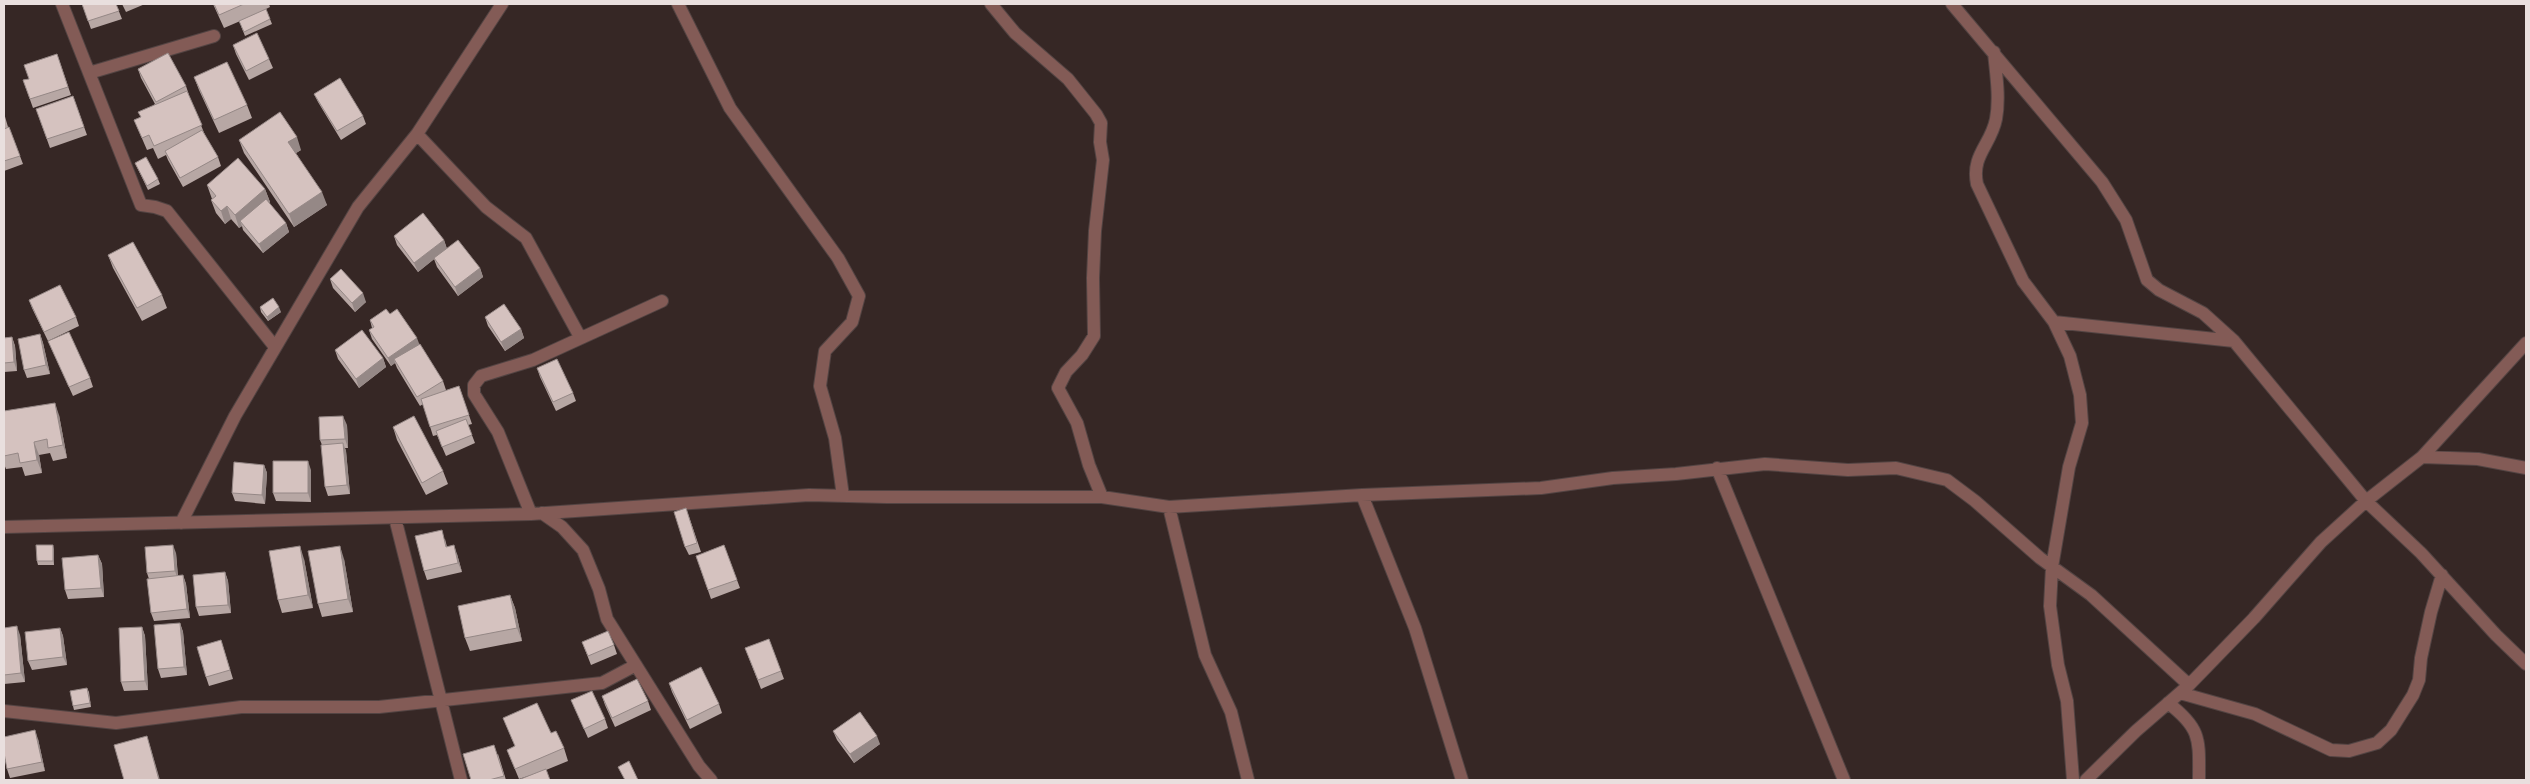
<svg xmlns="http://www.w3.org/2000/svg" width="2530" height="784" font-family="Mulish,sans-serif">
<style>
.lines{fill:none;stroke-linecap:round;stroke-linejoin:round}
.minor-casing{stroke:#534443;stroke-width:14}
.minor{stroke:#835b56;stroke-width:12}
.wall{fill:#b7a7a4}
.shaded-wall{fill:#958886}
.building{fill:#d5c2bf;stroke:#958886}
</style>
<rect width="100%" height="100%" fill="#362725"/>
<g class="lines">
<g class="minor-casing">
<path id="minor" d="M62,4L141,205L155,207L167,211L275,347
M678,4L730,108L838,258L859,296L852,322L825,351L820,386L835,438L843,496
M991,4L1015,33L1068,79L1096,114L1101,123L1100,142L1103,160L1095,231L1093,278L1094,336L1082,355L1066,372L1058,388L1077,423L1089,465L1102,497
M1952,4L2102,182L2126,220L2147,280L2159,290L2203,313L2234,341L2366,501L2421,553L2496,635L2526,664
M1994,52C1996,74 2000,97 1996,119C1991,145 1971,155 1977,184L2023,281L2054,322L2070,356L2080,395L2082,423L2069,467L2052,567L2050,606L2058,665L2067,701L2073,780
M89,73L214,36
M417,134L486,207L526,238L580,337
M2054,322L2234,341
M2422,457L2478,459L2526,468
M1717,468L1844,780
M1362,495L1415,628L1462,780
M1169,507L1205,655L1231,712L1248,780
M542,513L562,527L583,550L599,589L607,619L699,766L711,780
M531,514L498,432L474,394V385L481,376L533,360L662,301
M395,518L461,780
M181,523L235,416L358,207L417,134L502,4
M4,527L531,514L809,495L886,497H1102L1169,507L1362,495L1541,488L1613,478L1676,474L1765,464L1848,470L1896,468L1947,480L1975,501L2040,558L2091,595L2189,685
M2180,693L2255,714L2331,750L2349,751L2377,743L2391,730L2413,695L2419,680L2421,658L2431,612L2442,575
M2168,703C2202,729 2199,740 2199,780
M4,711L116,723L241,707H379L602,683L636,665
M2086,780L2136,731L2189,685L2254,618L2321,542L2366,501L2422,457L2526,343"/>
</g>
<use href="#minor" class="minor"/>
</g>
<path class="wall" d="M82,4H116L122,19L91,29Z
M122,4H145L126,12Z
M213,4H269L270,7L266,9L272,24L245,36L241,26L261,12L224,28Z
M233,45L269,59L273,68L249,80L236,54Z
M57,54L71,95L33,108L23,80L29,79Z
M138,69L186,86L189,95V96L205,135L218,157L221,166L183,187L168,160L166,155L158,159L153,148L147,150L134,120L141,117L155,104L141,78Z
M194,77L247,105L252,118L219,133L199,90Z
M314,94L363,116L366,124L341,140L318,102Z
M73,96L87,135L50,148L36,109Z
M4,113L8,127H9L23,164L4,171Z
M239,140L301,150L296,153L327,205L294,227L244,153Z
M135,163L158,179L160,184L148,190Z
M207,185L265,189L270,202L269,203L286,223L289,232L263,253L243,230L242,226L239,228L231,219L225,224L216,213L211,200L212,199Z
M394,236L444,240L447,249L480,268L483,277L458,296L437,267L434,259L418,272L397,245Z
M108,255L162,295L167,308L142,321L113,268Z
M330,279L366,302L355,312L333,288Z
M29,300L76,317L79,326L48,341L32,308Z
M260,307L281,312L268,321L261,312Z
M390,314L419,344L443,381L446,390L444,391L459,386L472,424L468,425L475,443L446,456L437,435L433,436L423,404L420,406L397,368L395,363L391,366L372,339L369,330L372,328L370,320Z
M485,317L521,329L524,338L505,351L488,326Z
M40,334L43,343L50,374L27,378L24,370Z
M12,337L15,346L17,371L4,372V338Z
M48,341L90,378L93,387L73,396L52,350Z
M335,350L383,358L386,367L359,388L338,359Z
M537,368L573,393L576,401L556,411L540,377Z
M4,411L59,415L67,458L53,461L50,453L39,455L42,473L25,476L22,467L6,469L4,464Z
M347,425L348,448H345L346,451L350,494L328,496L325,487L322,445L320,440Z
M393,427L443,471L448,484L426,495L397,440Z
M264,465L267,473L265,504L235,501L232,493Z
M311,470V502L276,501L273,493Z
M686,508L701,552L689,555L685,547Z
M445,539L447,547L457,554L462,572L427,580L424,571Z
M724,545L740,588L711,599L696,556Z
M54,549V565H38L37,561Z
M176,553L178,576L183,575L186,584L190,618L154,621L151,613L149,579L147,573Z
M98,555L102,564L104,597L68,599L65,590Z
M304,559L313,608L282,613L278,600Z
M344,559L353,612L322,617L318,604Z
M225,572L228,581L231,613L199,616L196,607Z
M510,595L515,608L522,641L470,651L465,638Z
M180,623L183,632L187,675L161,678L158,669Z
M142,627L145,636L148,690L124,691L121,682Z
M4,628L20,635L25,682L4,684Z
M60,628L63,636L67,665L32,670L28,661Z
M769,639L784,679L761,689L745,648Z
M221,640L233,679L209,686L206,677Z
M582,642L614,645L617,654L591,665Z
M669,683L719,704L722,713L690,729L672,692Z
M87,688L89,692L91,707L74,710L73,706Z
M602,696L648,701L651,710L615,727L605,705Z
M571,700L605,719L608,728L588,738Z
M503,718L551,733L564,748L568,761L546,770L519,779L507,750L515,746Z
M833,731L880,744L854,763L837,740Z
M38,739L45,771L10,778L7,769Z
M498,754L506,780H471Z"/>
<path class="shaded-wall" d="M297,137L301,150L293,155L288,142Z
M265,189L270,202L243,225L240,221L242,226L239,228L235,215Z
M322,192L327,205L294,227L289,214Z
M227,206L231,219L225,224L221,211Z
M286,223L289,232L263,253L259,244Z
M444,240L447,249L418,272L414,263Z
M480,268L483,277L458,296L455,287Z
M363,293L366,302L355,312L352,303Z
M279,307L281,312L268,321L267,317Z
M521,329L524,338L505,351L501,342Z
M40,334L43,343L50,374L46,365Z
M12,337L15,346L17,371L14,362Z
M417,338L420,346L394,359L395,363L391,366L388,358Z
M383,358L386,367L359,388L356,379Z
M55,403L59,415L67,458L63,445Z
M343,416L347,425L348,448L345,439Z
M34,442L39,455L42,473L37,460Z
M343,443L346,451L350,494L347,485Z
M308,461L311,470V502L308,493Z
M264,465L267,473L265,504L262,495Z
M53,545L54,549V565L53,561Z
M173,545L176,553L178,580L175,571Z
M454,545L457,554L462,572L458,563Z
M300,546L304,559L313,608L308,595Z
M340,546L344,559L353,612L348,599Z
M98,555L102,564L104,597L101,588Z
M225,572L228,581L231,613L228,605Z
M183,575L186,584L190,618L187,609Z
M510,595L515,608L522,641L517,628Z
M180,623L183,632L187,675L184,667Z
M17,626L20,635L25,682L21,673Z
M142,627L145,636L148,690L145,681Z
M60,628L63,636L67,665L63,657Z
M35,730L38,739L45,771L42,762Z
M147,736L151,749L160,780H159Z
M877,736L880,744L854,763L850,754Z"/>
<path class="building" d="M82,4H116L119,11L88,21Z
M214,4H244L219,15Z
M266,9L270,19L244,32L239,21Z
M257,33L269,59L246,71L233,45Z
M168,53L186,86L156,102L138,69Z
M57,54L68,87L30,99L23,80L29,79L24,65Z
M227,62L247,105L214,120L194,77Z
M340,78L363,116L337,131L314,94Z
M187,91L202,125L154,146L149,135L142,138L134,120L141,117L138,112Z
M73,96L84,127L47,139L36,109Z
M280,112L297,137L288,142L322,192L289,214L239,140Z
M9,127L20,156L4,161V129Z
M202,130L218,157L180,178L165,151Z
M146,157L158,179L147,186L135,163Z
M238,158L265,189L235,215L227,206L221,211L211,200L216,196L207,185Z
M266,199L286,223L259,244L240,221Z
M423,213L444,240L414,263L394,236Z
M458,240L480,268L455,287L434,258Z
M133,242L162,295L137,308L108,255Z
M341,269L363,293L352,303L330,279Z
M60,285L76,317L44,332L29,300Z
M273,298L279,307L267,317L260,307Z
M504,304L521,329L501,342L485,317Z
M386,309L390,314L397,309L417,338L388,358L369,330L374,327L370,320Z
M362,330L383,358L356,379L335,350Z
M69,332L90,378L69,387L48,341Z
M40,334L46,365L24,370L18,339Z
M12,337L14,362L4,363V338Z
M420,344L443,381L417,397L394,359Z
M557,359L573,393L553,402L537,368Z
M459,386L469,415L430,427L421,399Z
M55,403L63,445L48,448L47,439L34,442L37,460L20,463L18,453L4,456V411Z
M343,416L345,439L320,440L319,417Z
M414,416L443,471L422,483L393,427Z
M466,419L472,435L442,447L436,431Z
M343,443L347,485L325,487L321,445Z
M273,461H308V493H273Z
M234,462L264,465L262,495L232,493Z
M686,508L697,543L685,547L674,512Z
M442,530L446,547L454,545L458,563L424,571L415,536Z
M36,545H53V561H37Z
M173,545L175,571L147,573L145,547Z
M724,545L737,580L708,590L696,556Z
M300,546L308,595L278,600L269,551Z
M340,546L348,599L318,604L308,551Z
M98,555L101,588L65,590L62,558Z
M225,572L228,605L196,607L193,575Z
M183,575L187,609L151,613L147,579Z
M510,595L517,628L465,638L458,606Z
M180,623L184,667L158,669L154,625Z
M17,626L21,673L4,675V628Z
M142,627L145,681L121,682L119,628Z
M60,628L63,657L28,661L25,632Z
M608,631L614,645L588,656L582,642Z
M769,639L781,671L758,680L745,648Z
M221,640L230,670L206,677L197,647Z
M701,667L719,704L687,720L669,683Z
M637,679L648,701L612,718L602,696Z
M87,688L90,703L73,706L70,691Z
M592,691L605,719L584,729L571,700Z
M537,703L551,733L556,731L564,748L515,769L507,750L515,746L503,718Z
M860,712L877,736L850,754L833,731Z
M35,730L42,762L7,769L4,753V737Z
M147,736L159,780H124L114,745Z
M494,745L504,776L489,780H471L463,754Z
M629,761L638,780H625L618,767Z
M546,769L550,780H518Z"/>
<rect width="2530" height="784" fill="none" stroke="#e9dfde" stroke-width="10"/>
</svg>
